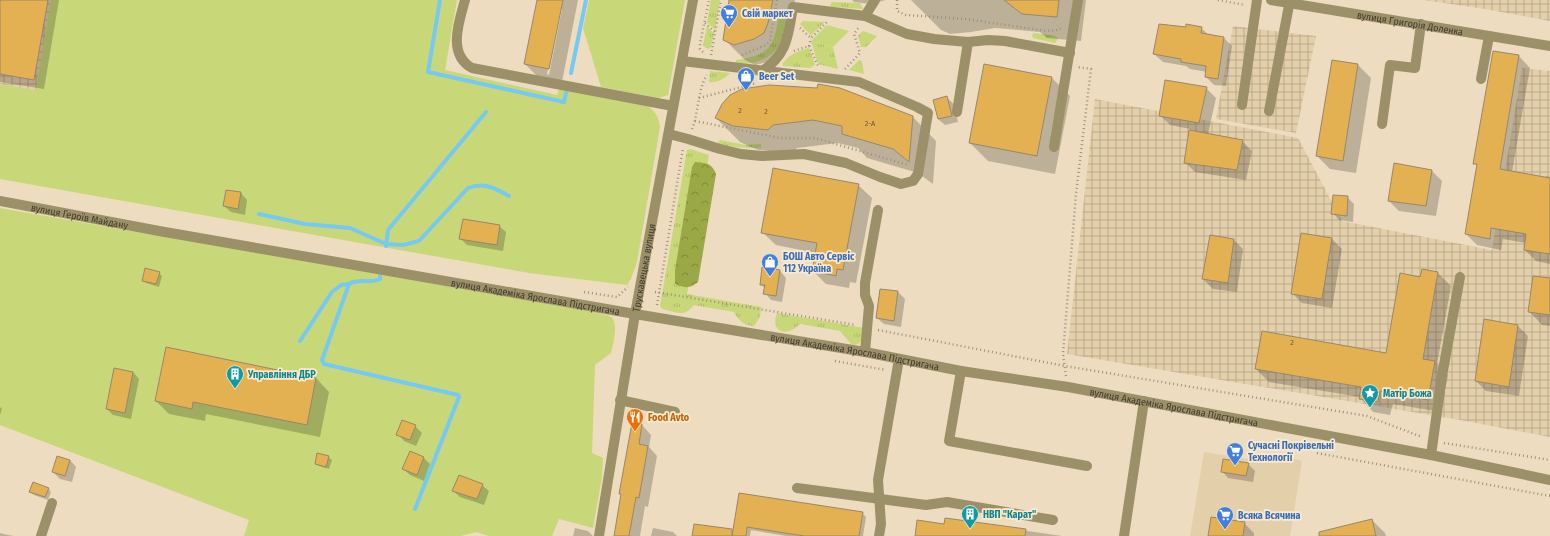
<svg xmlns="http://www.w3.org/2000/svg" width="1550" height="536" font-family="'Fira Sans Condensed',sans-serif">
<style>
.built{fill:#e4cfab}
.industrial{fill:url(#industrial-grid)}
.grass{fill:url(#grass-tufts)}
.forest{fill:url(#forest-crowns)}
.green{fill:#c8d878}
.shadow{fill:#0003;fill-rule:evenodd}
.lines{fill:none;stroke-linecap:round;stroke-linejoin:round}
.stream{stroke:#75c9f3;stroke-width:4}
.building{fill:#e3b152;stroke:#97876c}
.path{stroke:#9d917c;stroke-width:2.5;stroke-dasharray:1 3;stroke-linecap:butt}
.minor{stroke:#9b9068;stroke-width:10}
.labels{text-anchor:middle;stroke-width:3.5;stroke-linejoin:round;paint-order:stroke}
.number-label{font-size:8px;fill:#6a5838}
.shop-label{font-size:10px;font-weight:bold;fill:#366cbe;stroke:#fbe9cc;text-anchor:start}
.street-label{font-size:10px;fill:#423b2f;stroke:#fbe9cc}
.culture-label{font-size:10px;font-weight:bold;fill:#0d838f;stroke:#fbe9cc;text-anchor:start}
.food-label{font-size:10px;font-weight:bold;fill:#c56008;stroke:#fbe9cc;text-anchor:start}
</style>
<defs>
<pattern id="industrial-grid" width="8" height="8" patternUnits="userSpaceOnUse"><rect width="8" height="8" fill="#e4cfab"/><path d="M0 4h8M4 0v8" fill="none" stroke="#baa98c"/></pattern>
<pattern id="grass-tufts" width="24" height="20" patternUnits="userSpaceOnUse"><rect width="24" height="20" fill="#c8d878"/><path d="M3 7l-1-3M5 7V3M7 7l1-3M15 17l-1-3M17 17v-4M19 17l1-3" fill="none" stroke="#adba68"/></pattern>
<pattern id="forest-crowns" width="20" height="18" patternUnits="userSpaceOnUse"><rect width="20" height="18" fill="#9aa945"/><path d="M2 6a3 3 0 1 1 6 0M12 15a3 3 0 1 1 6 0" fill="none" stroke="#7f8b3a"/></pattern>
</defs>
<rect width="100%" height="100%" fill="#eddcbf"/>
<path class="built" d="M1204,452L1255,460L1295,459L1302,461L1290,536H1190Z"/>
<path class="industrial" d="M0,0H51L36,91L0,84Z
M1423,0H1550V21L1485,9Z
M1233,26L1316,36L1296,133L1216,119Z
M1522,68L1550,71V437L1460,420L1067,354L1095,99L1298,138L1342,221L1492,250Z"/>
<path class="grass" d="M711,0H720L715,30L707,22Z
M832,2L860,3L863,9L832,7L830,5Z
M779,10L786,11C785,21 785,32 781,42C773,59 753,66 736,63V60C773,55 775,44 779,10Z
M803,21H804L825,22L811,35L800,24Z
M707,26L714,34L711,47L709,49L706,48L703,45Z
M863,31L877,36L866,47H861L858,36Z
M1034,33L1056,36L1058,39L1055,43L1033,38L1032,35Z
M811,41L833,47L838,69L818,64Z
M809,48L815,65L810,68L783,66V63C790,54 798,51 809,48Z
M859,60L862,61L864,74L849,70Z
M710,71L730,73C724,79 717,83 709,82Z
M720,140L746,145L761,144V148C746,148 732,148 717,144Z
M690,149L709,155L687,294L761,307L760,317L754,326C743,325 739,321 734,312L694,305C684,318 676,312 662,309L660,306L687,150Z
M777,313L865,328L864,338L858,344L854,345L851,344L840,331L800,324C786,338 770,332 777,313Z"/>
<path class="forest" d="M695,162C706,163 712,163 716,174L698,282C690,289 685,288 675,284V270L692,167Z"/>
<path class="green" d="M51,0H457L445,70L557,95L559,89L648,106C656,112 659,118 660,127L637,262L631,279L627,285L529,273L0,179V84L36,90Z
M589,0H685L668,95L658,98L601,87L583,28Z
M827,25L849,31L833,47L811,41Z
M0,208L595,312C600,314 606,314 611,317C619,323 613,345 611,353L595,365L592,453L603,458L602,477L593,528L559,519L552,536H489L476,532L461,536H244L249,520L0,425Z"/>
<path class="shadow" d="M0,0H59L44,89L0,82Z
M538,0H578L562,82L538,77L525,64ZM560,9H562L549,75L547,74Z
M730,0H795L791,20L775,60L755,65L745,60L724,39Z
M852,0H886L871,4L854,2Z
M911,0H1086L1081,41L1047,38L1040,32L995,28L971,32L950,34L941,30Z
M1187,28H1201L1209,35L1224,38L1232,46L1226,86L1214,85L1206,77L1207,72L1190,69L1186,66L1163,62L1154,54Z
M1519,56L1530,68L1512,172L1546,179V176L1550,177V264L1536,261L1525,250L1526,243L1503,239L1501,250L1477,245L1466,234L1477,166L1474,163Z
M1332,61L1358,65L1371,78L1356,173L1330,169L1317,156Z
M1052,78L1070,96L1055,174L988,161L970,143Z
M1206,88L1216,98L1208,134L1242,141L1252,151L1246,180L1195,172L1185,162L1190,129L1170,125L1160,115Z
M817,89L912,116L936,141L933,184L918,173L867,158L858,148L838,143L797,148L793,153L758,150L740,142L716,118Z
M947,98L954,104L958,122L945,125L938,119Z
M1395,165L1432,171L1442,181L1436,216L1399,211L1389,201Z
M858,185L872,198L856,283L850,282L849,288L826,284L813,271L816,253L776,245L762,232Z
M241,193L247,200L245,215L231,212L224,206Z
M1347,197L1354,204L1353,222L1339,220L1333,213Z
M499,226L506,232L503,251L467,245L460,238Z
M1233,239L1243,249L1237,292L1213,289L1203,279Z
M1332,239L1342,249L1332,308L1302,303L1292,293Z
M780,271L786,278L782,302L771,300L765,293V289L761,284Z
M159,273L162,276L159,287L146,283L143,280Z
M1438,273L1451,286L1437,364L1448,375L1441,412L1393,404L1390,415L1373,412L1360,397L1269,382L1256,369L1387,354Z
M1550,279V326L1542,325L1529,311Z
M881,290L898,292L905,299L901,327L884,324L877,318Z
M1485,321L1518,326L1528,336L1519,396L1486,391L1476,381Z
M133,372L139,379L131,419L113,415L107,409Z
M316,378L329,392L320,437L206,414L205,421L169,414L156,401Z
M0,407L2,409L0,415Z
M642,425L651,435L649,447L657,456L648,507L645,506L640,536H615L622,495L620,494Z
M415,426L422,433L416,446L404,441L398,434Z
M410,452L424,458L430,464L424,481L410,475L403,469Z
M328,457L332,460L329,469L319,466L316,463Z
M70,460L76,467L72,482L60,479L53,472Z
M1248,464L1255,471L1253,482L1228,478L1222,471Z
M482,485L489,491L484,505L460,497L453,491Z
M48,488L51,492L48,500L34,495L30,492Z
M740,494L862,513L866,517L863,536H786L751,530L750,536H693L695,525L734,531Z
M946,519L1062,536H916L945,525Z
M1372,520L1385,533L1386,536H1327Z
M1244,523L1254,533V536H1209Z
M575,528L588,531L593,536H573Z
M653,528L673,532L677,536H651Z
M0,533L8,535L14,536H0Z"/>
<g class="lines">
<path class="stream" d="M440,0L428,72L564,102L566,93
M571,73L586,0
M259,214L305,224L350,228L386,244L403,245L419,241L468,188C484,182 495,188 509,196
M386,246L388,230L486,112
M380,276V279C371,284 359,278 349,284L322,360L324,364L458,395L459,397L415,509
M300,341L332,292L341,285L349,284"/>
</g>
<path class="building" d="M0,0H48L34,80L0,74Z
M537,0H563L549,69L524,64Z
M729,0H773L768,23L764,33L754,39L734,45L723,40Z
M1004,0H1059L1057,17L1022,14Z
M1159,24L1186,27V24L1202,27L1201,33L1224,37L1218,79L1205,77L1206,66L1181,62V59L1153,54Z
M1493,51L1519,55L1500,169L1550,178V254L1524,250L1526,234L1491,228L1490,239L1465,234L1477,164H1473Z
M1332,60L1358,64L1343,161L1316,156Z
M984,64L1052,77L1037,156L969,143Z
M1165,80L1207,87L1199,123L1159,116Z
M818,84L840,88L913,116L909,162L893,149L842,134V126L813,120L773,125L768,130L733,126L715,118L722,104L730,95L742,89L769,85L817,88Z
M947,96L952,116L938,119L933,100Z
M1189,130L1243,140L1237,170L1184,163Z
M1394,163L1432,170L1426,206L1388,201Z
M773,168L859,184L843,270L837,269L836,276L812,271L817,243L761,233Z
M226,190L241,192L238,209L223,206Z
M1333,195L1348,196L1347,216L1331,214Z
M463,219L500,225L497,245L459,239Z
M1301,233L1332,238L1322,299L1291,294Z
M1210,235L1234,239L1228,283L1202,279Z
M762,267L780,270L776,296L763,294L765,285H760Z
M145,268L160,272L156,284L142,281Z
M1422,269L1438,272L1423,359L1435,361L1428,400L1380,391L1378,402L1359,399L1361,387L1255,369L1262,331L1386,353L1400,273L1420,277Z
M1533,276L1550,278V315L1528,312Z
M880,289L898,291L894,321L876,318Z
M1484,319L1518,325L1509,387L1475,381Z
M166,347L316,378L307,425L193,402L192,409L155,401Z
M114,368L133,372L125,413L106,409Z
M402,420L416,425L410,440L396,435Z
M632,423L642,424L639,444L648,446L639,498L636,497L629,536H614L621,494H619Z
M410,451L424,457L417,475L402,469Z
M317,453L329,456L326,467L315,464Z
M57,456L70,460L65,476L52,472Z
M1223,459L1249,463L1246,476L1221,472Z
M459,475L483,484L477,499L452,491Z
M33,482L49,488L45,497L29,492Z
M739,493L863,512L859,536H804L747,527L746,536H732Z
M1211,517L1245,522L1243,536H1208Z
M945,518L1026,529L1025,536H915L917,520L944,524Z
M1372,519L1376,536H1319V532Z
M694,524L732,529V536H692Z"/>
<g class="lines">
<path class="path" d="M897,0V11L906,15L966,19L1046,31L1059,30L1061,28
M1218,0L1245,5
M705,23L715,32
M800,28L811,38L827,22
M809,46L811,38
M794,51L809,46L818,66
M703,52L700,49V44L709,0
M711,55L721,0
M742,55L766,45L770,40L777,0
M845,69L860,53L854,34L859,27
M699,98L757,83
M695,121L780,138H815L908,165
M692,129C699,112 697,91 707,75
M584,292L617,297L628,287
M655,292L856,325
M657,305L683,148
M878,330L1065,366L1367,416L1422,437
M835,361L886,370
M1066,376L1063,354L1076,194L1091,69L1077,67
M1444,443L1550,460
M1317,453L1550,496"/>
<g class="minor">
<path d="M465,0C459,22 447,54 472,68L673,106"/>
<path id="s1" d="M1271,0L1550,46"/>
<path d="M865,16L907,34L934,39L968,42L988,40L1005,41L1070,53"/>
<path d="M761,72C788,54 788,36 793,7L865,16L875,0"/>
<path d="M1481,79L1489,36"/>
<path d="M1242,105L1257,0"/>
<path d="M1269,111L1290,0"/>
<path d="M957,112L968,42"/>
<path d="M1382,124L1390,65L1415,68L1421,24"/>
<path d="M669,134L688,139L720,149L741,154L762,156L804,154L846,163L880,177L901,184L913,181L918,174L928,113L917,107L859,82L682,61"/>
<path d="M1054,147L1078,0"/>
<path id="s2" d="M0,201L159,231L635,314L865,352L961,371L1068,387L1431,455L1550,480"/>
<path d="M865,352L869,306L865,295V283L878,210"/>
<path d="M961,371L949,441L1087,466"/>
<path d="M620,400L675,412"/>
<path d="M1431,455L1442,376L1460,277"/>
<path d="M797,488L926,505L947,502L1053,520"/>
<path d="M41,536L52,503"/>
<path id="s3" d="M599,536L635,314L693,0"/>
<path d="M879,536L881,524L878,480L899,359"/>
<path d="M1124,536L1144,401"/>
</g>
</g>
<defs>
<g id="supermarket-pin" transform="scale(0.9)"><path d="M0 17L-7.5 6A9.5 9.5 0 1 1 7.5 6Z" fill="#3f7fe0" stroke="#fbe9cc"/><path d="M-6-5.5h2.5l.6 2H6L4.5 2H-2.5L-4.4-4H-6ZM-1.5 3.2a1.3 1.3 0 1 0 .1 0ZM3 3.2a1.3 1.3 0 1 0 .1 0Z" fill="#fff"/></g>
<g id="shop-pin" transform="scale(0.9)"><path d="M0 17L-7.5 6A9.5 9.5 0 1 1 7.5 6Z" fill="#3f7fe0" stroke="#fbe9cc"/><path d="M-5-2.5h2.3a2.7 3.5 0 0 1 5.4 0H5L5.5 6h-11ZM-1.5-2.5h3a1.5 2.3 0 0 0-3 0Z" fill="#fff"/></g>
<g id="building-pin" transform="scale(0.9)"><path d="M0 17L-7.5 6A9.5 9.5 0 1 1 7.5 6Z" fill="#0f9aa8" stroke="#fbe9cc"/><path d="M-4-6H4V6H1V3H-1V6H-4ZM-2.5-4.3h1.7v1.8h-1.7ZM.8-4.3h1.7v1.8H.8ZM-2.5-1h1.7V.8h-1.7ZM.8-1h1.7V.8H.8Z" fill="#fff"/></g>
<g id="sight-pin" transform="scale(0.9)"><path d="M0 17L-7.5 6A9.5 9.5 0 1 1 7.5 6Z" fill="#0f9aa8" stroke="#fbe9cc"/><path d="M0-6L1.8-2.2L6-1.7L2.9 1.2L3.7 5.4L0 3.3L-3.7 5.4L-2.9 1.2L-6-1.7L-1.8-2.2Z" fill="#fff"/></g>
<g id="restaurant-pin" transform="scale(0.9)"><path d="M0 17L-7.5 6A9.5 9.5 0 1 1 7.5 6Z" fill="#e8710a" stroke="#fbe9cc"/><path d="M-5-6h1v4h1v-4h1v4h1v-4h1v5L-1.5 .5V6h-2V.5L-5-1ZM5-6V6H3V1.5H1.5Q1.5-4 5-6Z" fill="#fff"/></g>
</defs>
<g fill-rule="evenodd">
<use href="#supermarket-pin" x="729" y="13"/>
<use href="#shop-pin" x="746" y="76"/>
<use href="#shop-pin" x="770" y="262"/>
<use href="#building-pin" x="235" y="374"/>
<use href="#sight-pin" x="1370" y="393"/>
<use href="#restaurant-pin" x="635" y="417"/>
<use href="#supermarket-pin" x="1235" y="451"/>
<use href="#building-pin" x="970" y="514"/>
<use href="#supermarket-pin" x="1225" y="515"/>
</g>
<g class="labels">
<g class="number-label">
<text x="740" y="113">2</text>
<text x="766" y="114">2</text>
<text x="870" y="126">2-А</text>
<text x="1292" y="345">2</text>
</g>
<g class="shop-label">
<text x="742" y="17">Свiй маркет</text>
<text x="759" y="80">Beer Set</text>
<text x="783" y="260">БОШ Авто Сервіс<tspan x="783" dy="12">112 Україна</tspan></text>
<text x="1248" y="449">Сучасні Покрівельні<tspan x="1248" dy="12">Технології</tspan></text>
<text x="1238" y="519">Всяка Всячина</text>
</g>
<g class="street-label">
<text dy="4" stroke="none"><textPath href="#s1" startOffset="141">вулиця Григорія Доленка</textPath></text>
<text dy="4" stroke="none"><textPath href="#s2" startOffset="81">вулиця Героїв Майдану</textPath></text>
<text dy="4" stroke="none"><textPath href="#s3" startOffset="272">Трускавецька вулиця</textPath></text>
<text dy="4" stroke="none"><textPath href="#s2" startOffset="544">вулиця Академіка Ярослава Підстригача</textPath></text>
<text dy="4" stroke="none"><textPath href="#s2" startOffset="868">вулиця Академіка Ярослава Підстригача</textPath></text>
<text dy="4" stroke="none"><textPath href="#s2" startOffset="1192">вулиця Академіка Ярослава Підстригача</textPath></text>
</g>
<g class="culture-label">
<text x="248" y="378">Управління ДБР</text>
<text x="1383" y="397">Матір Божа</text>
<text x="983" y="518">НВП "Карат"</text>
</g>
<g class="food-label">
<text x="648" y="421">Food Avto</text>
</g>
</g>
</svg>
